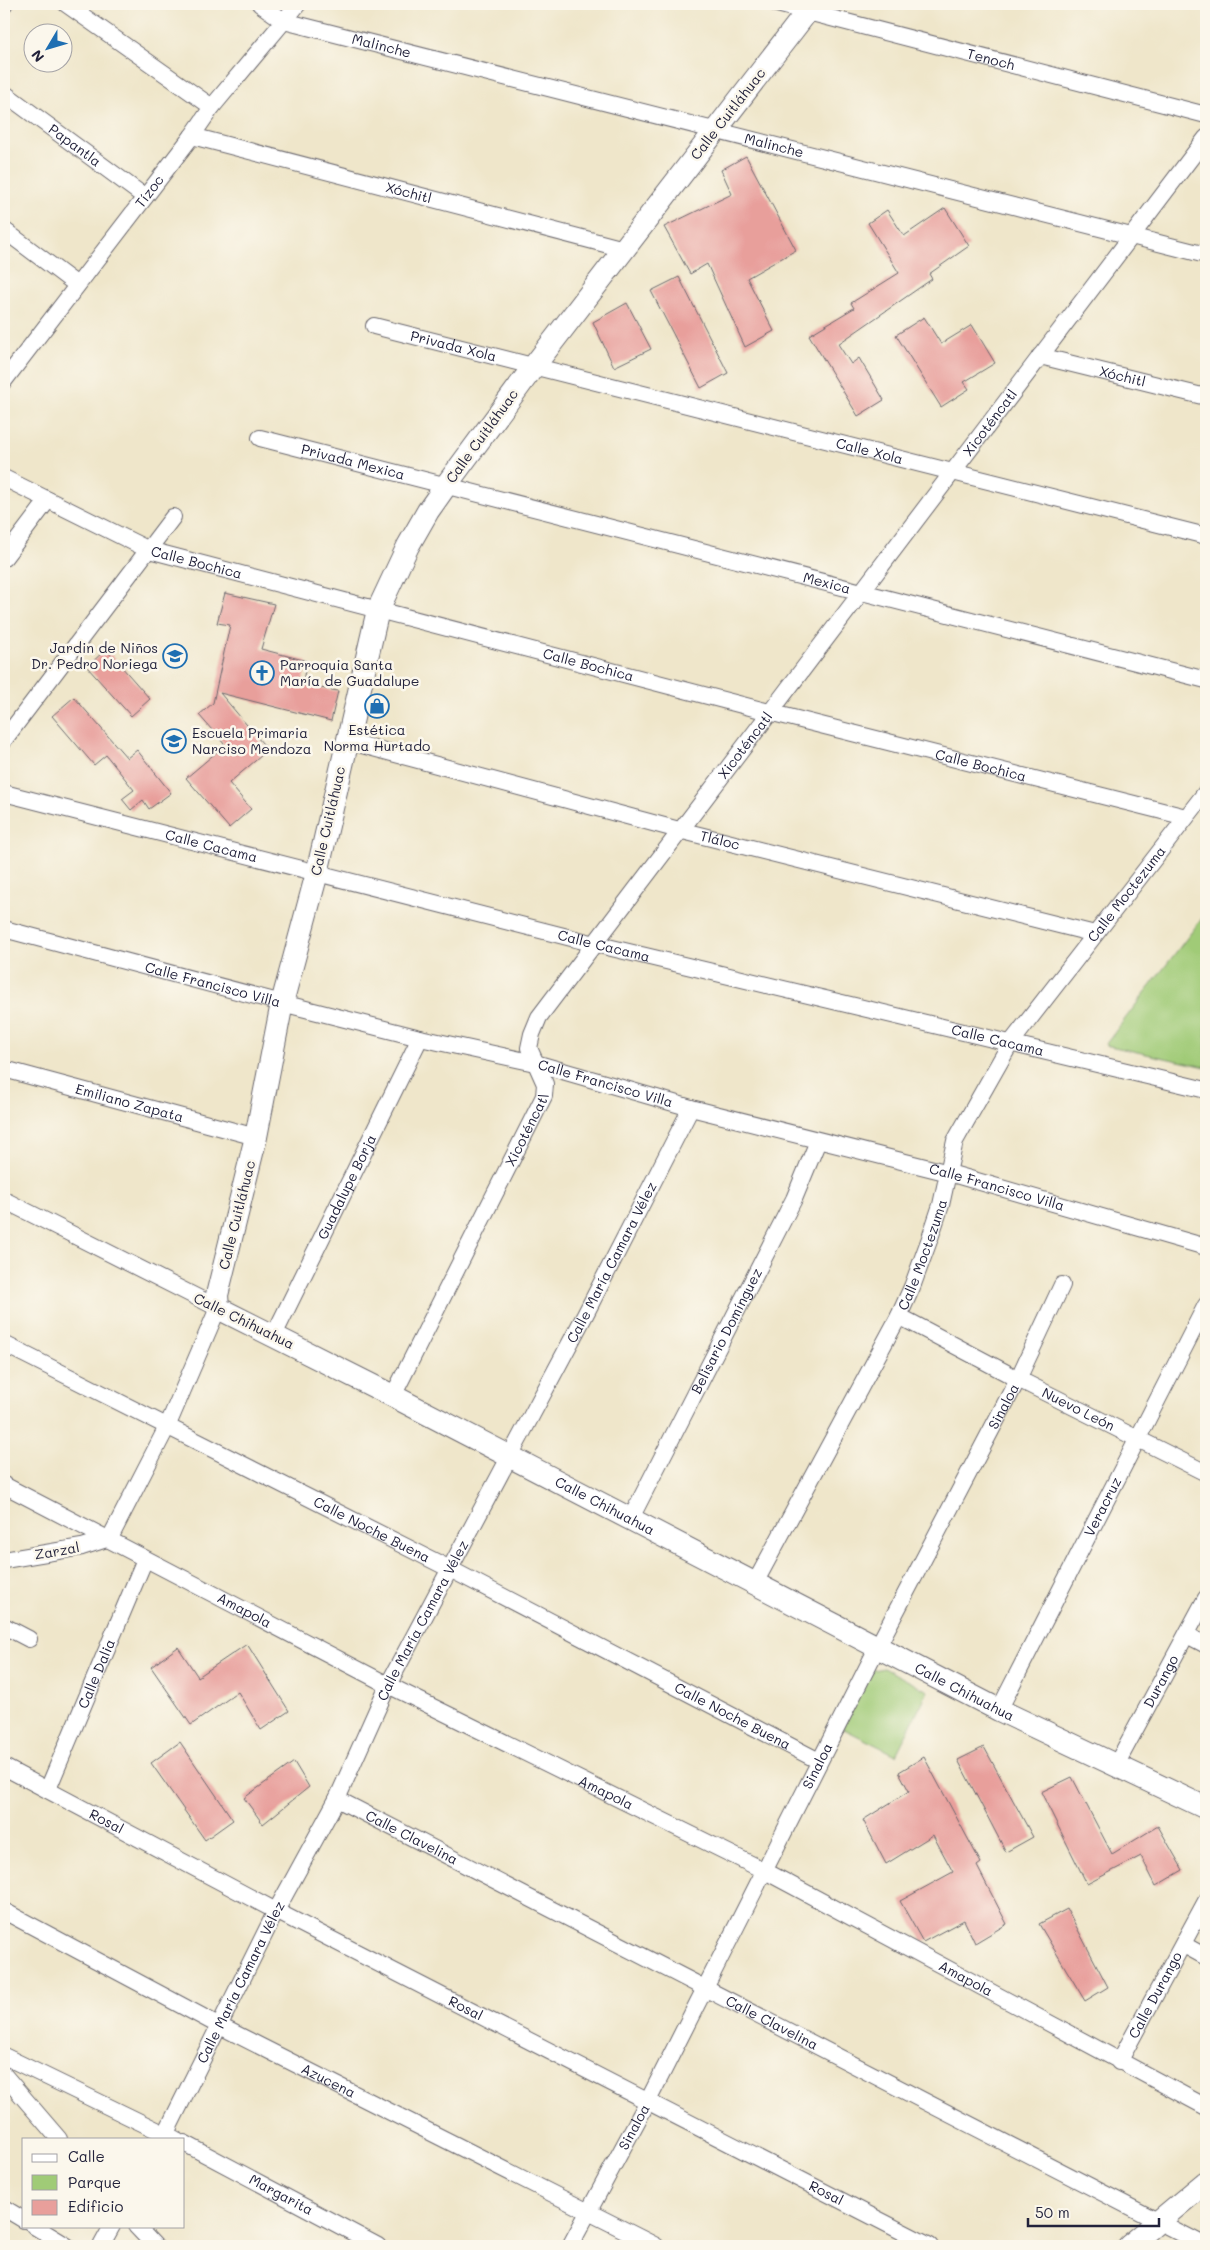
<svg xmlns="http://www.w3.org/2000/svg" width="1210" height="2250" font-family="Mali,sans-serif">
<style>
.green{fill:#a0cb77;stroke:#617659}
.building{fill:#e89f9b}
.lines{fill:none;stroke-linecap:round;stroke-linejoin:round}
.street-casing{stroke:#6a676d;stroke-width:18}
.secondary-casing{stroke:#6a676d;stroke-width:24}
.street{stroke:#fff;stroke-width:16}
.secondary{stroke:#fff;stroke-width:22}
.labels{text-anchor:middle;stroke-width:5;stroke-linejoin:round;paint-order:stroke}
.street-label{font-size:14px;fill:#22223b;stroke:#fbf7ec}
.poi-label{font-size:14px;fill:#22223b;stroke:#fbf7ec;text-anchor:start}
</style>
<rect width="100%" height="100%" fill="#fbf7ec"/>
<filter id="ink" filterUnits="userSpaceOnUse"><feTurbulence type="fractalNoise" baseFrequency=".02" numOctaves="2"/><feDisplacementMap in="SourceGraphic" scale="10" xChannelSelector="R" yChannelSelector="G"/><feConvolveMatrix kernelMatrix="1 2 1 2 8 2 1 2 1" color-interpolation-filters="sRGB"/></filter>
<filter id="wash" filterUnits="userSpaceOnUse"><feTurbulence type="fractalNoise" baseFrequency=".0096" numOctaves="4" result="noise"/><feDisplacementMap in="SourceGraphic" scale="20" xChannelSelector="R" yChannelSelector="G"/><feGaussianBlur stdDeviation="1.12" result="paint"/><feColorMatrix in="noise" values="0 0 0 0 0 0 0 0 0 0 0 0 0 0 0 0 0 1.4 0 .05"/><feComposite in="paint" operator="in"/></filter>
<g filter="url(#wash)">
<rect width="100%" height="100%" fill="#efe6ca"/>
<path class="green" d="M1206,913V1067L1105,1045Z
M884,1668L928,1691L896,1755L842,1728L873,1670Z"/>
<g id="blocks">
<path class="building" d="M746,156L796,250L747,278L774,331L745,347L707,264L690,274L664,227L732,194L721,170Z
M945,208L969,246L929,274L932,279L838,344L851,364L859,358L884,400L858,416L809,335L854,308L851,303L899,273L868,223L887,210L904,236Z
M679,277L728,373L701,388L651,291Z
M627,303L651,349L614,367L593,322Z
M924,317L941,344L972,325L995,363L964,382L969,389L941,407L896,335Z
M225,593L274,604L261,649L307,661L302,685L338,691L331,721L220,693L268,750L229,783L251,809L229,828L186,778L225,745L199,715L213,703L230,625L217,623Z
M106,649L150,699L131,716L87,667Z
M74,697L127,758L137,750L171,793L149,809L143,800L131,810L122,799L134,790L106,755L94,765L52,716Z
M247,1644L289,1711L261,1730L238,1692L191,1725L151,1667L178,1647L198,1677Z
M180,1742L233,1820L205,1840L151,1763Z
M984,1747L1033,1837L1006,1852L958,1760Z
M924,1757L981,1863L977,1866L1007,1924L975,1943L964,1920L923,1942L900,1901L953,1872L933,1835L886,1864L863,1820L909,1791L899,1772Z
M294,1762L309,1787L263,1824L244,1798Z
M1072,1777L1112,1854L1158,1826L1183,1870L1156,1886L1141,1856L1087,1884L1041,1792Z
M1067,1909L1108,1987L1085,2001L1039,1924Z"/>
</g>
</g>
<g filter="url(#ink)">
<use href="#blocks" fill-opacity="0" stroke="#6a676d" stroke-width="1"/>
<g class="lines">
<g class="street-casing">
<g id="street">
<path d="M66,4L212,107"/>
<path id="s1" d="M260,4L284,21L1206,255"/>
<path id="s2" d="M777,4L1206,115"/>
<path d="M4,5V4"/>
<path id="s3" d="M4,93L145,197"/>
<path id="s4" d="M192,136L624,249"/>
<path d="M4,230L77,285"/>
<path id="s5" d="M374,326L1206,536"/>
<path id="s6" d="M1040,356L1206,397"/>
<path id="s7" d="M4,381L192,136L212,107L298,4"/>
<path id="s8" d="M260,438L1206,680"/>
<path id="s9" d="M4,478L149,550L769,712L1186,817"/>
<path d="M4,558L48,500"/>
<path d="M4,740L173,517"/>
<path id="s10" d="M347,741L679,830L1095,934"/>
<path id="s11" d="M4,793L595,944L1206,1090"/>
<path id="s12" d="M4,929L282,1003L420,1038L535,1063L691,1108L949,1173L1206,1247"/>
<path id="s13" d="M4,1069L256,1137"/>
<path d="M4,1200L218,1308L167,1427L110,1538L82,1547L4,1560"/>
<path id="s14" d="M899,1316L1018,1379L1206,1473"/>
<path id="s15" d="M274,1335L420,1038"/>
<path id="s16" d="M4,1344L450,1569L819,1761"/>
<path id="s17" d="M393,1396L544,1096L545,1084L529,1048L532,1034L539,1017L1206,138"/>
<path id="s18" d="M4,1485L388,1685L765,1871L1206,2107"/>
<path id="s19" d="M631,1518L794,1199L818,1141"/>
<path id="s20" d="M755,1583L899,1316L912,1287L930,1238L941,1205L955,1141L1010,1044L1206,792"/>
<path d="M4,1626L29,1639"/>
<path d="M1187,1635L1206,1645"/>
<path id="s21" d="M999,1710L1206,1305"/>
<path id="s22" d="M1116,1765L1206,1598"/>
<path id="s23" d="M4,1767L276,1911L930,2246"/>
<path id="s24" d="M48,1789L145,1559"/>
<path id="s25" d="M337,1799L1206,2246"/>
<path id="s26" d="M4,1911L220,2026L656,2246"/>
<path d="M1184,1945L1206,1957"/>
<path d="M4,2056L175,2139"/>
<path id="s27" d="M1119,2062L1206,1901"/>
<path d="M4,2075L59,2139"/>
<path id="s28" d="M163,2139L276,1911L337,1799L388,1685L585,1315L691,1108"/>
<path id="s29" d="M184,2143L378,2246"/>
<path d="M4,2208L24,2220"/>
<path d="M34,2226L67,2246"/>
<path d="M136,2226L155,2246"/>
<path d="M101,2246L112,2226"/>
<path id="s30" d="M570,2246L648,2101L878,1646L1018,1379L1062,1285"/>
</g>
</g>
<g class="secondary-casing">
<g id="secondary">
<path id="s31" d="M813,4L534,366L447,484L428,511L408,546L378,610L317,873L282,1003L256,1137L217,1295L218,1308L393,1396L999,1710L1206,1808"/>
<path d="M1129,2246L1206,2182"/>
</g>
</g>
<use href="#street" class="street"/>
<use href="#secondary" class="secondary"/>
</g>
</g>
<defs>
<g id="school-ring" transform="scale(1.25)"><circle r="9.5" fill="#fbf7ec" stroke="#1f6fb2" stroke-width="1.5"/><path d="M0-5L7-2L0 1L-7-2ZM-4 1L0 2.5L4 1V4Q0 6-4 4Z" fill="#1f6fb2"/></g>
<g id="church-ring" transform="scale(1.25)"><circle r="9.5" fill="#fbf7ec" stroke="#1f6fb2" stroke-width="1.5"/><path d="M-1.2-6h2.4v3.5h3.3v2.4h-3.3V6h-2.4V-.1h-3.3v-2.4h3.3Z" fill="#1f6fb2"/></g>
<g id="shop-ring" transform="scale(1.25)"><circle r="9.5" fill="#fbf7ec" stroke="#1f6fb2" stroke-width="1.5"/><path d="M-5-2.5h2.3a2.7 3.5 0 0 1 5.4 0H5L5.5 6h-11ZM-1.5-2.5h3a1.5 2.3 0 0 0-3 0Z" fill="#1f6fb2"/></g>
</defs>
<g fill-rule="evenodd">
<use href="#school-ring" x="175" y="656"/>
<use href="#church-ring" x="262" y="673"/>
<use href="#shop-ring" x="377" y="706"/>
<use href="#school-ring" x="174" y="741"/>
</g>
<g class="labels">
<g class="street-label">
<text dy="5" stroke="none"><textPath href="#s1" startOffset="130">Malinche</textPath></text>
<text dy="5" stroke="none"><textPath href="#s2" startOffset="221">Tenoch</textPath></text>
<text transform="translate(728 114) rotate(-52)" y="5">Calle Cuitláhuac</text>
<text dy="5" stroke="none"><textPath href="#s3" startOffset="88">Papantla</textPath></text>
<text dy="5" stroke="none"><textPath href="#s1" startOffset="535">Malinche</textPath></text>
<text dy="5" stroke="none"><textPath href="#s7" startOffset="239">Tízoc</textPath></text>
<text dy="5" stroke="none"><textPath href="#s4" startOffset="224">Xóchitl</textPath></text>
<text dy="5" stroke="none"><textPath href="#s5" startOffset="82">Privada Xola</textPath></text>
<text dy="5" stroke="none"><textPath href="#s6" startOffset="85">Xóchitl</textPath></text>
<text dy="5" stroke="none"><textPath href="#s17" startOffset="1166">Xicoténcatl</textPath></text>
<text transform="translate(482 436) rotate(-54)" y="5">Calle Cuitláhuac</text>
<text dy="5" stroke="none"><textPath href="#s5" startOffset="511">Calle Xola</textPath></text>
<text dy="5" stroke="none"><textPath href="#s8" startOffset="96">Privada Mexica</textPath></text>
<text dy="5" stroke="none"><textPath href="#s9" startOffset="211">Calle Bochica</textPath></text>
<text dy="5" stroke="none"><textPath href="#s8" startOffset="585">Mexica</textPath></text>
<text dy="5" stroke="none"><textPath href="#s9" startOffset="616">Calle Bochica</textPath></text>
<text dy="5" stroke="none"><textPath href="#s17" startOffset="761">Xicoténcatl</textPath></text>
<text dy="5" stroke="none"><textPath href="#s9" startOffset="1021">Calle Bochica</textPath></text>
<text transform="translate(328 821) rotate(-77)" y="5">Calle Cuitláhuac</text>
<text dy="5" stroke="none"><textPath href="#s10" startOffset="386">Tláloc</textPath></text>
<text dy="5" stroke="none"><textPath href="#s11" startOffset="214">Calle Cacama</textPath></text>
<text dy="5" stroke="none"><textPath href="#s20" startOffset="789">Calle Moctezuma</textPath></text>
<text dy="5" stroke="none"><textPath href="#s11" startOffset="619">Calle Cacama</textPath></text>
<text dy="5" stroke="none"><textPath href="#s12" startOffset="216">Calle Francisco Villa</textPath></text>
<text dy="5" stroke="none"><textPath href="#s11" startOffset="1024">Calle Cacama</textPath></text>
<text dy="5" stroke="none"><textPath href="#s12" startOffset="621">Calle Francisco Villa</textPath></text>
<text dy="5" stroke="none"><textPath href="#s13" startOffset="130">Emiliano Zapata</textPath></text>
<text dy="5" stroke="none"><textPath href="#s17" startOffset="298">Xicoténcatl</textPath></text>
<text dy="5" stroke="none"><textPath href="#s15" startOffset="165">Guadalupe Borja</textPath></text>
<text dy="5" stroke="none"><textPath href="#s12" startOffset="1026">Calle Francisco Villa</textPath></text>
<text transform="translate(237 1215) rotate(-76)" y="5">Calle Cuitláhuac</text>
<text dy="5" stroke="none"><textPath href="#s20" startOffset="369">Calle Moctezuma</textPath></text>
<text dy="5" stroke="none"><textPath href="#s28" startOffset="985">Calle María Camara Vélez</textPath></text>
<text transform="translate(244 1321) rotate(26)" y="5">Calle Chihuahua</text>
<text dy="5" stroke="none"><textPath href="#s19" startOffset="210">Belisario Domínguez</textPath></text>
<text dy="5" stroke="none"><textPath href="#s30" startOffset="945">Sinaloa</textPath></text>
<text dy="5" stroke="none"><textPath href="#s14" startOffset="202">Nuevo León</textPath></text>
<text dy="5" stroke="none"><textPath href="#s31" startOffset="1899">Calle Chihuahua</textPath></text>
<text dy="5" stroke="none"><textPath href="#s21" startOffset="228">Veracruz</textPath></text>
<text dy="5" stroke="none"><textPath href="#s16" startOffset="412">Calle Noche Buena</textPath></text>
<text transform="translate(57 1551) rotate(-10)" y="5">Zarzal</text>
<text dy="5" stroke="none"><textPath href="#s18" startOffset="271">Amapola</textPath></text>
<text dy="5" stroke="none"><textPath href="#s28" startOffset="580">Calle María Camara Vélez</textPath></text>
<text dy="5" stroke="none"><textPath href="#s24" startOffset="125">Calle Dalia</textPath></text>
<text dy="5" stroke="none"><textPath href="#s22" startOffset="95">Durango</textPath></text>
<text dy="5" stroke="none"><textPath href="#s31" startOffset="2304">Calle Chihuahua</textPath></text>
<text dy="5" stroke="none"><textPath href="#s16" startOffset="818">Calle Noche Buena</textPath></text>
<text dy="5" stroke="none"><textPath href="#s30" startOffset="540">Sinaloa</textPath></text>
<text dy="5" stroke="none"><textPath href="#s18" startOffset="676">Amapola</textPath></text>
<text dy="5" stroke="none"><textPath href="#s23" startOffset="116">Rosal</textPath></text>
<text dy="5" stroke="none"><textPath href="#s25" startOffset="84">Calle Clavelina</textPath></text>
<text dy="5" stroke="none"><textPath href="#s18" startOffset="1081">Amapola</textPath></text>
<text dy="5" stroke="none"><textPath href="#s28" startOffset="175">Calle María Camara Vélez</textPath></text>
<text dy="5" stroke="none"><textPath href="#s27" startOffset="76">Calle Durango</textPath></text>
<text dy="5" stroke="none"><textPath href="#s23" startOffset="521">Rosal</textPath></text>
<text dy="5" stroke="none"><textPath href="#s25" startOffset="489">Calle Clavelina</textPath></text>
<text dy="5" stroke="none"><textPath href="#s26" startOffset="366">Azucena</textPath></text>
<text dy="5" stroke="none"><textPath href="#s30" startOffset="135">Sinaloa</textPath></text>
<text dy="5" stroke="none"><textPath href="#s23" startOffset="926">Rosal</textPath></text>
<text dy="5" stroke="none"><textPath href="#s29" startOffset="110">Margarita</textPath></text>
</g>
<g class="poi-label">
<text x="158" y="653" text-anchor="end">Jardin de Niños<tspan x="158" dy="16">Dr. Pedro Noriega</tspan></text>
<text x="280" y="670">Parroquia Santa<tspan x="280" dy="16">María de Guadalupe</tspan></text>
<text x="377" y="735" text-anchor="middle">Estética<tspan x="377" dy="16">Norma Hurtado</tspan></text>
<text x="192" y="738">Escuela Primaria<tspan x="192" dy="16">Narciso Mendoza</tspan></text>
</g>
</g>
<rect width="1210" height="2250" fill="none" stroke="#fbf7ec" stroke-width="20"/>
<rect x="22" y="2138" width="162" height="90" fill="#fbf7ec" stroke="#a4a2a5"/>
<rect x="32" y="2154" width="25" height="8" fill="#ffffff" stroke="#a4a2a5"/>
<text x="68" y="2162" font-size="15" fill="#22223b">Calle</text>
<rect x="32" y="2175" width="25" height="15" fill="#a0cb77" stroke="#a4a2a5"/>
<text x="68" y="2188" font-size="15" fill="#22223b">Parque</text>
<rect x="32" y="2200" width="25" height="15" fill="#e89f9b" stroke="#a4a2a5"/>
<text x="68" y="2212" font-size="15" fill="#22223b">Edificio</text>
<g transform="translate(48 48) rotate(232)"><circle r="24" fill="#fbf7ec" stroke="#a4a2a5"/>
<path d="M0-4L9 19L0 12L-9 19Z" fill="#1f6fb2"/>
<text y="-8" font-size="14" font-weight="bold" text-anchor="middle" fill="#22223b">N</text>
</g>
<path d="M1028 2218v8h131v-8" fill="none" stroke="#22223b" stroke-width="2.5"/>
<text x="1035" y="2218" font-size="15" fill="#22223b" stroke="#fbf7ec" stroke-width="4" paint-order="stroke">50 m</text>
</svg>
